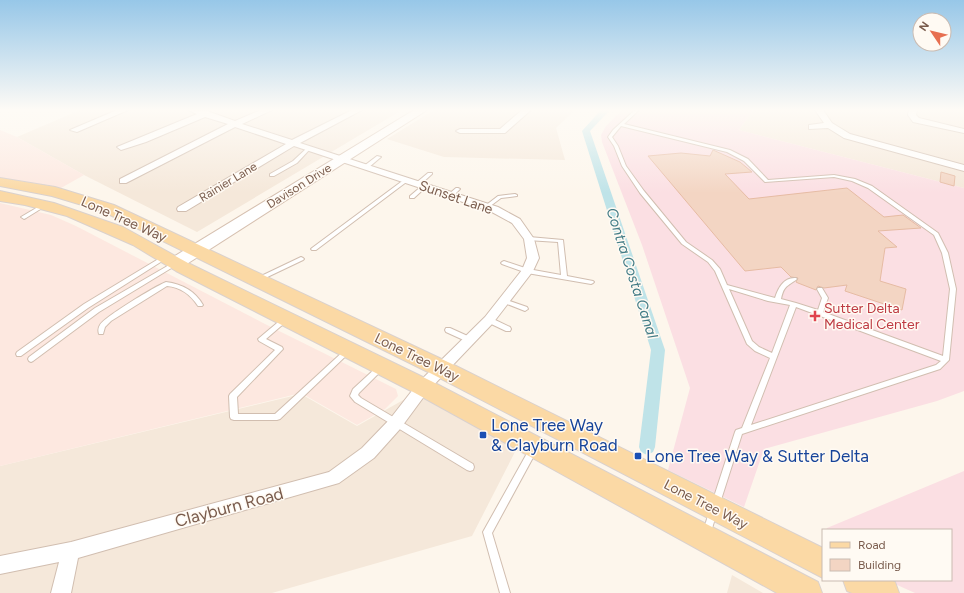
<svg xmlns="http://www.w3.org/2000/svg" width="964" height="593" font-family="Figtree,sans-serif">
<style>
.residential{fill:#f5e8da}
.commercial{fill:#fde8e0}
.medical{fill:#fbdfe3}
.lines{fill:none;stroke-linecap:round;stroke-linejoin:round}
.canal{fill:#bfe3e8;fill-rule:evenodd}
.building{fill:#f3d5c3;stroke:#e6bba3}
.service-casing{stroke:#d1beb0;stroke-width:2}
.minor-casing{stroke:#d1beb0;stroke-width:2}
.secondary-casing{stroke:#d6c0b0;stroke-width:2}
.primary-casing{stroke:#dad1cd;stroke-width:2}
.service{fill:#fff;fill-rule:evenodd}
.minor{fill:#fff;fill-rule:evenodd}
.secondary{fill:#fff;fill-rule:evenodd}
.primary{fill:#fbd9a5;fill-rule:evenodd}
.health-dot{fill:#e0444e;stroke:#fffaf3;stroke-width:1.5}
.transit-dot{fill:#1a4fb4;stroke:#fffaf3;stroke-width:1.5}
.labels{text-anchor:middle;stroke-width:3;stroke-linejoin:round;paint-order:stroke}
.far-street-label{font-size:12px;fill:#7a5c4d;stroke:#fffaf3}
.street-label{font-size:14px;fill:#7a5c4d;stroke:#fffaf3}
.health-label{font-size:14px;fill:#be3a42;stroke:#fffaf3;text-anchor:start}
.water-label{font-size:15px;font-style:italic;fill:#437c86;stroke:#fffaf3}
.near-transit-label{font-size:17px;fill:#164399;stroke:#fffaf3;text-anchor:start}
.near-street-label{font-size:17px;fill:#7a5c4d;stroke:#fffaf3}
</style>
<rect width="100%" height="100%" fill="#fdf6ec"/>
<path class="residential" d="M80,110H402L197,232L84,175L17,137Z
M434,110H575L556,128L565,160L444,157L387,139Z
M753,110H964V188L739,130Z
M421,390L517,448L472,536L272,593H0V466L301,394L357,426Z
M732,575L763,593H727Z"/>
<path class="commercial" d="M0,130L17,137L84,175L61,188L0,179Z
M0,203L51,215L76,226L265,324L396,389L398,396L385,409L357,425L301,393L0,466Z"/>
<path class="medical" d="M622,110H753L739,130L964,188V391L937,401L764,449L744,507L668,470L690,388L642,245L602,142L601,135L606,126Z
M964,471V593H915L886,580H951V530H826L827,528Z"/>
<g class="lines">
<path class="canal" d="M601,110H610L590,131L665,350L655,447L653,452L647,455L641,452L639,447L651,350L582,131Z"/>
</g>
<path class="building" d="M713,150L740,162L752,172L725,174L749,199L847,188L884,217L903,215L921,228L878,231L897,247L885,248L880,281L906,289L902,310L845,291L847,285L824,288L818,286L816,290L798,283L796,282L798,278L791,277L781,267L745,271L648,156L681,153L710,156Z
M941,172L955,176L954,186L940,182Z"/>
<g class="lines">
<g class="service-casing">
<path id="service" d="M635,110H639L624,124L730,150L748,159L768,180L834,175L855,179L872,186L938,233L948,253L956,289L949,360L940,369L742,434L720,503L719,506L716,507L713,506L712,503L735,432L736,430L742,428L770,358L755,351L747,344L715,271L708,262L682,244L640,193L622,166L614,146L608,137L613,130ZM621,126L727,152L744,161L765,182L834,177L852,181L868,188L934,235L942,253L950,289L943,356L823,312L828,298L822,288H818L817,289L822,298L818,310L796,303L781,299C784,285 787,287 797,279L796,278C784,277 778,288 775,298L727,285L720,269L712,260L686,242L644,191L626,166L618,146L612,137ZM729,289L768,301L790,305L772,353L759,347L752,341ZM796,307L941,361L936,365L751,425Z
M308,147L311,148L297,163L274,176H270V174L293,161Z
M377,156L381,157L368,168H364V166Z
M428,173H432V174L420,185H416V183Z
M405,179H409V180L316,250H312L311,249L312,248Z
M423,185H427V186L414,198H410V196Z
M456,188H458L460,189L453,196H449V194Z
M515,194L517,195V196L501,198L489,207H487L485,206L498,196Z
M43,204H47V205L26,218L24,219L21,217Z
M529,237L563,240L567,276L593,281L594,282L593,283L591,284L527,273L502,264L501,263L502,262L504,261L528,269L561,275L558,242L527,240L526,239Z
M165,255L168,257L167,258L88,308L21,356H17L16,354L17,352L84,304Z
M301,257L303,258L304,259L303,260L261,280L259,281L256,279L257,278Z
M176,261L179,263L178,264L99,312L33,361L31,362L29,361L28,359L29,357L95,308Z
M166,282C182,284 195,291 203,305L202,306H198C191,295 180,287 167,286L111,321L105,327L103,334H99C98,331 98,328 100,325C104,317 156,286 166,282Z
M504,299L527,307L528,309L525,311L502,302L501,301Z
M283,318H287L288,320L266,339L282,347L283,349L237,397L238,414H275L346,349H350L351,351L280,419L277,420H234L231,419L230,417L229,396L230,394L275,350L259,341L258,339Z
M487,318H491L510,327L511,329L510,331H506L487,322L486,320Z
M446,328H450L472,338L473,340L472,342H468L446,332L445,330Z
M380,365L382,366L383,368L382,370L359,393L358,395L361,398L473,464L474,467L473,470L470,471L467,470L355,402L350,396L353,389L378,366Z
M533,447L536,448L537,450L536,452L492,533L510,593H500L483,532L530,448Z
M713,508L716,509L717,512L710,535L707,536L704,535L703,532L710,509Z"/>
</g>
<g class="minor-casing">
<path id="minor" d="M117,110H128L77,132L70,130Z
M188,110L207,111L235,121L261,110H272L242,124L292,140L352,110H362L300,143L498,207L520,219L534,239L539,258L533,271L493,323L428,391L400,429L374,458L339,483L78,558L71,593H51L59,562L0,574V556L71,542L329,472L362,448L390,419L418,383L485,317L522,270L527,258L524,239L512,223L490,211L294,146L186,211H178L177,209L178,207L286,144L235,127L126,183H120V179L228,124L205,117L146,142L121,150L117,147L197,114Z
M522,110H531L505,133H460L456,131L460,129H500Z
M815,110H823L832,123L850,134L964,165V171L844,138L828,128L809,129V125L824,123Z
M909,110H917L916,115L919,118L964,129V133L913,122L908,115Z"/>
</g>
<g class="secondary-casing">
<path id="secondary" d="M414,110H427L182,267L176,268L170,267L168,263L170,259Z"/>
</g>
<g class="primary-casing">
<path id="primary" d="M0,178L55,187L114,205L450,363L823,548V578L434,375L102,211L52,196L0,186Z
M0,191L54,203L123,227L188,263L431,381L818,582L822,593H777L415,393L176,271L133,245L67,216L25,205L0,201Z
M843,580H890L895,582L899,593H852L847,591Z"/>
</g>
<use href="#service" class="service"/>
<use href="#minor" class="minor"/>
<use href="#secondary" class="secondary"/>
<use href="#primary" class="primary"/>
</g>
<linearGradient id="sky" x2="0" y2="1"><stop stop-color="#97c7e8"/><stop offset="0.57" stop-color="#fefbf6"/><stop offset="1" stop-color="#fefbf6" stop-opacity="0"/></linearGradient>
<rect width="964" height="193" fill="url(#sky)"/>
<path class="health-dot" d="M813 310h4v4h4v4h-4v4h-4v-4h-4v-4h4z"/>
<g class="transit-dot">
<rect x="479" y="431" width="8" height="8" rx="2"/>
<rect x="634" y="452" width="8" height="8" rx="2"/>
</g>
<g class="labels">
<g class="far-street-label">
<text transform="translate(228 182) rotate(-31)" y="4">Rainier Lane</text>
<text transform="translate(299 186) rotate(-32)" y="4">Davison Drive</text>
</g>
<g class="street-label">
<text transform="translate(456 197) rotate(19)" y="5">Sunset Lane</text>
<text transform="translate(124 219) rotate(24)" y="5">Lone Tree Way</text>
<text transform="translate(417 357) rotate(26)" y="5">Lone Tree Way</text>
<text transform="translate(706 504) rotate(27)" y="5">Lone Tree Way</text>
</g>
<g class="health-label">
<text x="824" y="313">Sutter Delta<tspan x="824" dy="16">Medical Center</tspan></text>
</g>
<g class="water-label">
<text transform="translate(632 273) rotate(72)" y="5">Contra Costa Canal</text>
</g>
<g class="near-transit-label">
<text x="491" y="431">Lone Tree Way<tspan x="491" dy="20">&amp; Clayburn Road</tspan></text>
<text x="646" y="462">Lone Tree Way &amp; Sutter Delta</text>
</g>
<g class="near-street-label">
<text transform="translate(229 507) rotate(-15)" y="6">Clayburn Road</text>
</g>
</g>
<rect x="822" y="529" width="130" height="52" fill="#fffaf3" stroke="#cabbb1"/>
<rect x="830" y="542" width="20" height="6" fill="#fbd9a5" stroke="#cabbb1"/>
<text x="858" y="549" font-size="12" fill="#7a5c4d">Road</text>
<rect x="830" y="559" width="20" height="12" fill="#f3d5c3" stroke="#cabbb1"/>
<text x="858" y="569" font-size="12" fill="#7a5c4d">Building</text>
<g transform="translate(932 32) rotate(305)"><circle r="19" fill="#fffaf3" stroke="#cabbb1"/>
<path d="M0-3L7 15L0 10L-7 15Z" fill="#e76f51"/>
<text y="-6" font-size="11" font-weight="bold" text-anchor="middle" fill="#7a5c4d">N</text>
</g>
</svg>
